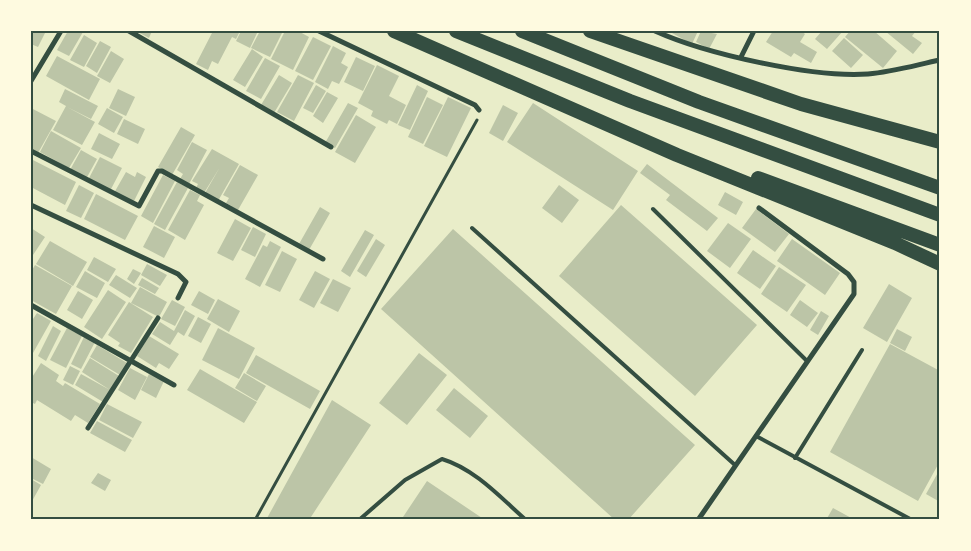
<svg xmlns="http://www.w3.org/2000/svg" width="971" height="551" font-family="Spectral,serif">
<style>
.building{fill:#bcc5a7}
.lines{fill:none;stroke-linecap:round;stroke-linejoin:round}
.path{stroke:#344e41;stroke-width:3}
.service{stroke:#344e41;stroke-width:4}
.minor{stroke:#344e41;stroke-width:5}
.motorway{stroke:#344e41;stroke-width:14}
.neatline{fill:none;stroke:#344e41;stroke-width:2}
</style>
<rect width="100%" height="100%" fill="#e9edc9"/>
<path class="building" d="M31,31H46L38,47L31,44Z
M68,31L83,32L69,56L57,50Z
M136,31H152L149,38Z
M213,31H240L236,39L232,37L218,64L212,61L208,70L196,64Z
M241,31H258L250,48L236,41Z
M260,31H283L270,57L251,48Z
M285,31H298L309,37L293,70L271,59Z
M673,31H698L692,44L672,33Z
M701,31L717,34L709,49L696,42Z
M773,31H801L805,34L800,42L817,52L811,63L794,53L791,57L766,42Z
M822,31H843L827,49L815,39Z
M850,31H874L897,51L883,68L845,37Z
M885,31H916L912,36L922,43L913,54Z
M84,35L97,43L84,67L70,60Z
M313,37L331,46L313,80L295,71Z
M844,38L863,55L851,68L832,51Z
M100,41L111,47L97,73L86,66Z
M333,46L346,53L341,63L348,67L339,84L332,81L328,89L315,82Z
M252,49L263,57L245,87L233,80Z
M111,51L124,59L110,83L97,76Z
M57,56L100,79L89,100L46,76Z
M356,57L375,66L363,91L344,82Z
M265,58L280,66L261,99L246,91Z
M377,65L399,76L389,96L406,105L397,124L389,120L387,124L371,116L373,111L358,103Z
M279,75L292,83L274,113L261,105Z
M298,75L314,83L294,121L277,112Z
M316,85L326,91L313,113L303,108Z
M417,85L428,91L410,130L398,125Z
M65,89L98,106L91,119L67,107L95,122L82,145L53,130L66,106L59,102Z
M118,89L135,97L126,116L109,108Z
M327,92L338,98L323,123L313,116Z
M427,97L443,105L423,144L408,137Z
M448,97L471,108L447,157L424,146Z
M348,103L358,108L335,148L325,143Z
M533,103L638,171L613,210L507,142Z
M503,105L518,113L503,141L489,133Z
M31,108L56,121L38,153L31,149Z
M107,108L123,117L114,133L98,124Z
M356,115L376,127L355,163L335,152Z
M124,119L145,129L138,144L117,134Z
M181,127L195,135L172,175L158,167Z
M51,131L81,148L69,168L40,152Z
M99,133L120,144L112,159L91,149Z
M192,142L207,150L189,184L180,179L183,174L177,170Z
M212,149L239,164L218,201L205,193L220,167L204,193L196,188L198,184L192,181Z
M81,150L97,159L86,179L70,170Z
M100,157L122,168L110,191L88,180Z
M31,159L76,182L65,205L31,187Z
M647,164L718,218L707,231L666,200L670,195L640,173Z
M240,165L258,175L238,210L226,203L229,198L223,195Z
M126,172L135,177L137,172L146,177L134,201L114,193Z
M163,175L175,181L153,223L141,216Z
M177,182L188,188L165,230L154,224Z
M79,185L94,193L81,218L66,211Z
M559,185L579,200L562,223L542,208Z
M190,190L200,195L197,201L204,205L185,240L168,230Z
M725,192L743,202L736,215L718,205Z
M96,194L138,216L125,240L84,219Z
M621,205L757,325L695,396L559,276Z
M320,207L330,213L309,250L299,244Z
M756,209L789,234L775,252L742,228Z
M235,219L251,228L233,261L217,253Z
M728,223L751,239L730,268L707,251Z
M154,226L175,237L164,258L143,247Z
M253,227L266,234L255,257L241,250Z
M31,228L45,237L31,258Z
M453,229L695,445L628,520H615L381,309Z
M365,230L374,235L350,277L341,271Z
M376,239L385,245L366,277L357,271Z
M792,239L840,273L825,295L777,261Z
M50,241L87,262L73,286L36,264Z
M270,241L281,247L260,287L245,279L263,245L267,247Z
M753,250L776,266L760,289L737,273Z
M282,251L297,259L280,292L265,285Z
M94,257L116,269L108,282L87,270Z
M147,264L167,275L160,286L141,275Z
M35,265L72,286L56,314L31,300V272Z
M779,267L806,285L787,312L761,294Z
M133,269L141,273L134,284L127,279Z
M85,271L105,283L97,298L76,287Z
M315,271L330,279L314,308L299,300Z
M116,275L137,288L130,298L109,285Z
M142,278L159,288L155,294L138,285Z
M333,279L351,288L338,312L320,303Z
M889,284L912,298L887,342L863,328Z
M140,287L167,302L159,317L131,303Z
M108,290L126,302L102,339L84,327Z
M78,291L93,300L82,319L67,310Z
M199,291L215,300L208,314L191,305Z
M218,299L240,311L229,332L207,319Z
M172,300L185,307L175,326L161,319Z
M800,300L818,313L807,327L790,315Z
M129,302L153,317L131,353L118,346L120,343L108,335Z
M185,310L195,316L184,336L178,332L170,345L152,334L160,322L174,331Z
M821,311L829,316L818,335L810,330Z
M37,313L51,321L33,353L31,352V322Z
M198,317L211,324L201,343L188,336Z
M53,326L61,331L46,361L38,356Z
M67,328L82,336L66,368L50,360Z
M218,328L255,348L239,379L202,360Z
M897,329L912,337L905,351L890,343Z
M149,336L179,354L169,369L159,363L156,368L137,356Z
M84,337L95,342L81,369L71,364Z
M890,344L940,371V461L918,501L830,452Z
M97,345L127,363L120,375L90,357Z
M419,353L447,375L407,425L379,403Z
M256,355L320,391L310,409L246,373Z
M90,358L119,376L110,390L82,372Z
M41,363L59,375L56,381L63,386L65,383L100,404L88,423L75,415L71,421L37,400L35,404L31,402V379Z
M70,366L80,371L73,385L63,380Z
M130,368L147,377L135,400L118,390Z
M200,369L257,402L244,423L187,390Z
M244,373L266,386L257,401L235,388Z
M81,374L110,390L103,402L75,385Z
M149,374L164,381L156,398L141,390Z
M454,388L488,416L470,438L436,410Z
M332,400L371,425L309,520H266Z
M107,404L142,422L133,438L99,420Z
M97,421L132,440L125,452L90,433Z
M31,457L51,469L43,484L31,478Z
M940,469V502L926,494Z
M98,473L111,480L105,491L91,483Z
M31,479L41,485L31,503Z
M427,481L485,520H401Z
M833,508L855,520H826Z"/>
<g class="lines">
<path class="path" d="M255,520L477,120"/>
<path class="service" d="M653,209L807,361
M472,228L735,465
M756,436L912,520
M795,458L862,350
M359,520L405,480L442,459C475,469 501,498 526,520"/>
<path class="minor" d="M129,31L331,147
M319,31L475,105L479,110
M655,31C706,54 813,78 868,74C892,72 916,65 940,60
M741,57L754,31
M31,81L61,31
M31,151L139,206L158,171H162L323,259
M31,205L178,274L186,282L178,298
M31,305L174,385
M88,428L158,318
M698,520L854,294V282L848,274L759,208"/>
<path class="motorway" d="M394,31L677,155L895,243L940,264
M456,31L630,101L940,215
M522,31L699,102L940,188
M590,31L801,104L940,142
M758,178L940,245"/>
</g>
<rect width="971" height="551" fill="none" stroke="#fefae0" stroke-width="65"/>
<rect x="32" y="32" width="906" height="486" class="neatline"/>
</svg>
